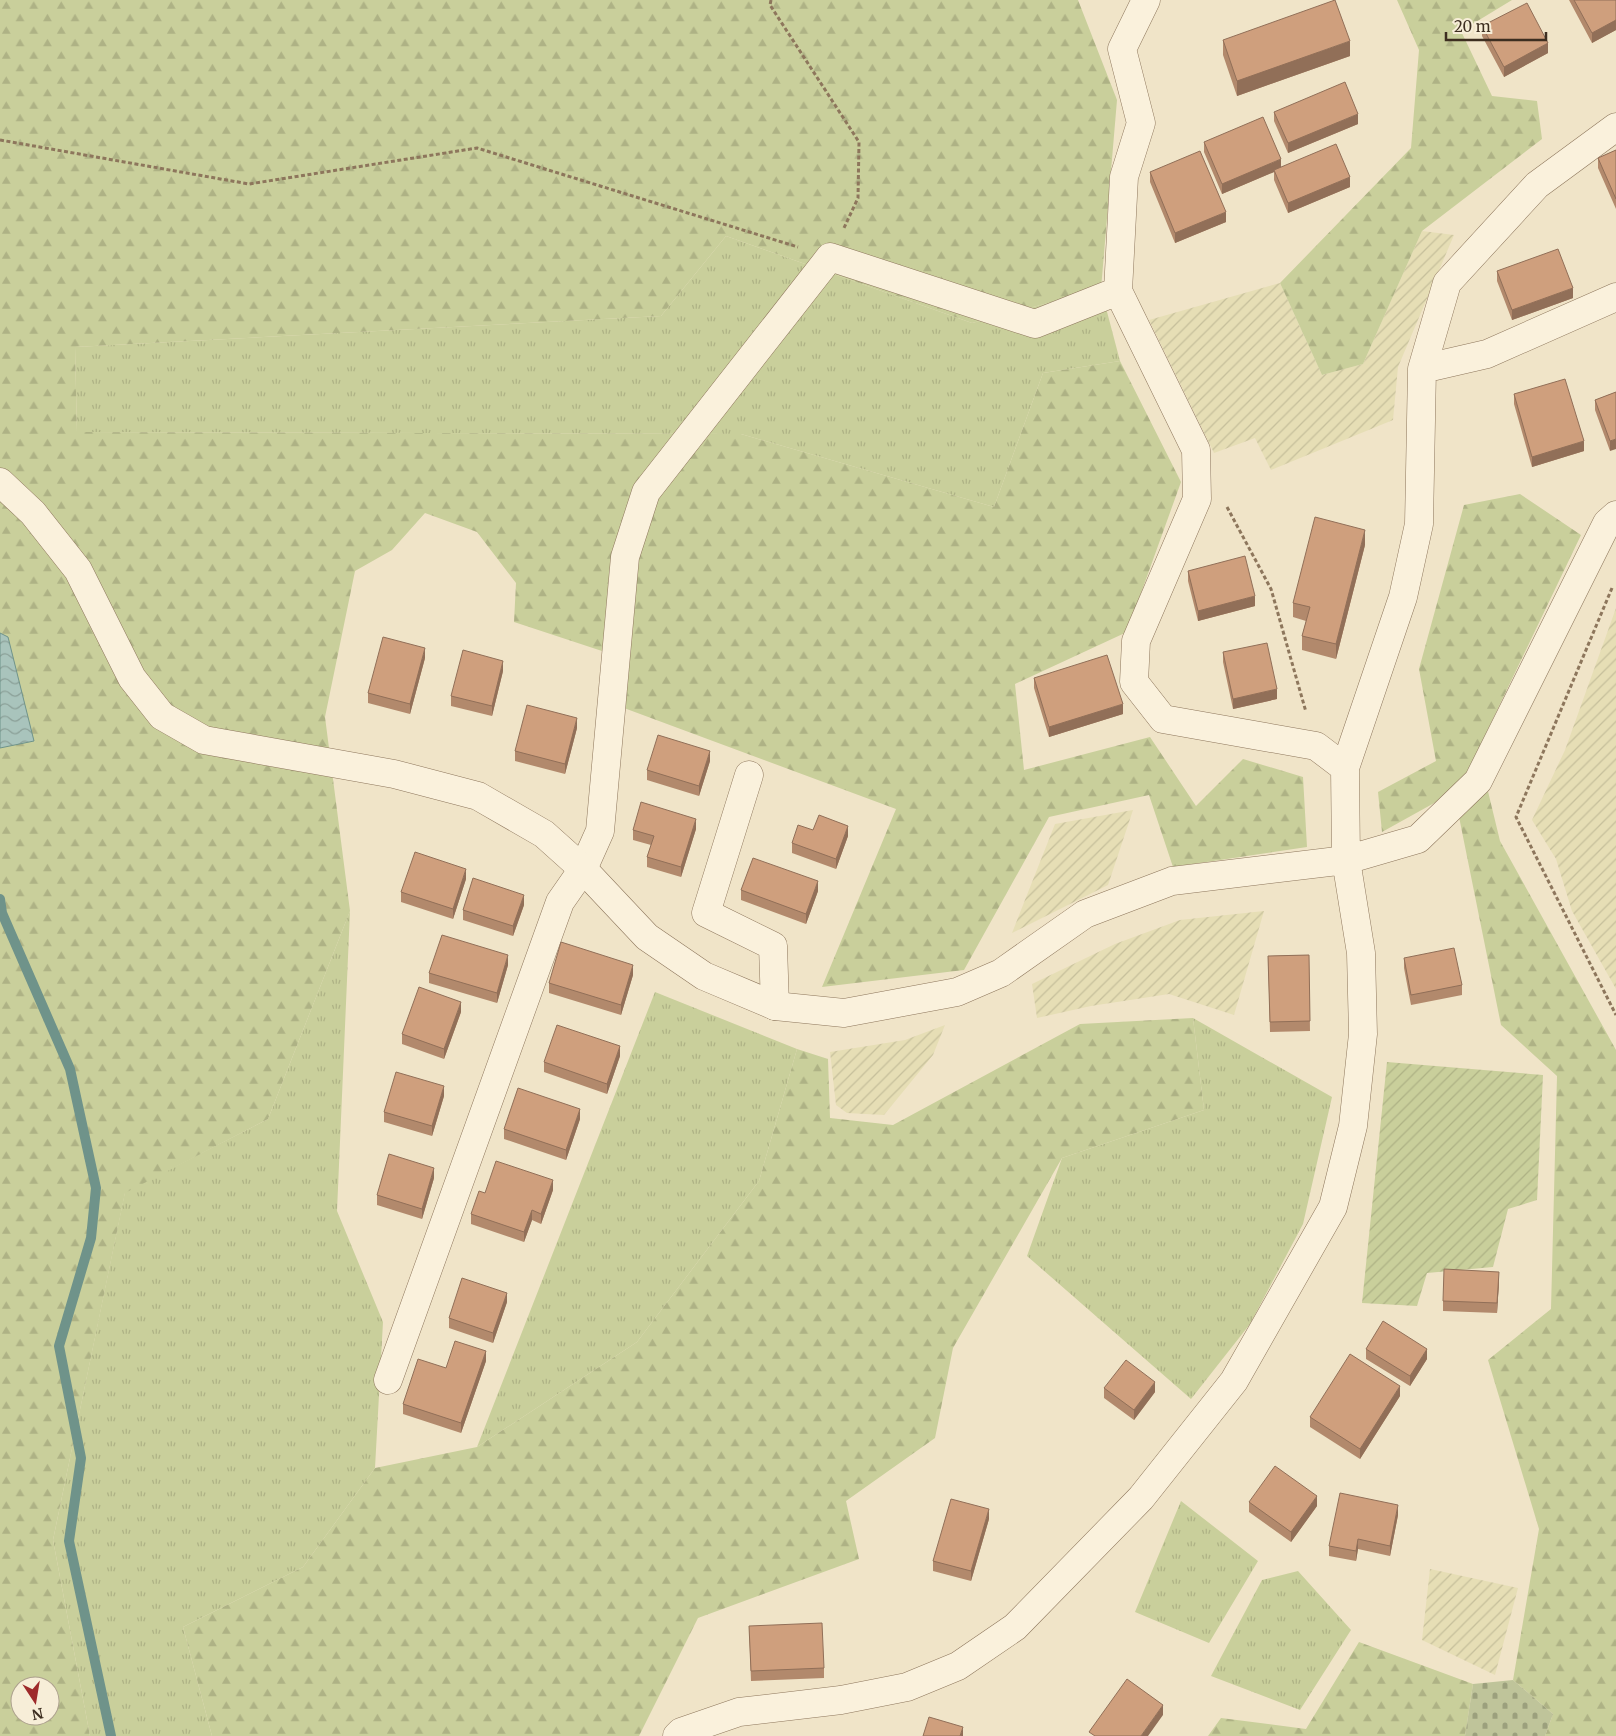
<svg xmlns="http://www.w3.org/2000/svg" width="1616" height="1736" font-family="Merriweather,serif">
<style>
.farmland{fill:url(#farmland-furrows)}
.grass{fill:url(#grass-tufts)}
.forest{fill:url(#forest-firs);fill-rule:evenodd}
.cemetery{fill:url(#cemetery-stones)}
.garden{fill:url(#garden-furrows)}
.water{fill:url(#water-waves);stroke:#6f938a}
.lines{fill:none;stroke-linecap:round;stroke-linejoin:round}
.stream{stroke:#6f938a;stroke-width:10}
.minor-casing{stroke:#8d765c;stroke-width:29}
.tertiary-casing{stroke:#8d765c;stroke-width:29}
.path{stroke:#8d765c;stroke-width:3;stroke-dasharray:4 2.5;stroke-linecap:butt}
.minor{stroke:#faf1dc;stroke-width:28}
.tertiary{stroke:#faf1dc;stroke-width:28}
.wall{fill:#b2896c}
.shaded-wall{fill:#916f58}
.building{fill:#cf9f7d;stroke:#916f58}
</style>
<defs>
<pattern id="farmland-furrows" width="10" height="10" patternUnits="userSpaceOnUse" patternTransform="scale(1.25)"><rect width="10" height="10" fill="#e6deb5"/><path d="M-1 1l2-2M0 10L10 0M9 11l2-2" fill="none" stroke="#c6bf9b"/></pattern>
<pattern id="grass-tufts" width="24" height="20" patternUnits="userSpaceOnUse" patternTransform="scale(1.25)"><rect width="24" height="20" fill="#c9cf9b"/><path d="M3 7l-1-3M5 7V3M7 7l1-3M15 17l-1-3M17 17v-4M19 17l1-3" fill="none" stroke="#aeb285"/></pattern>
<pattern id="forest-firs" width="22" height="20" patternUnits="userSpaceOnUse" patternTransform="scale(1.25)"><rect width="22" height="20" fill="#c9cf9b"/><path d="M5 1l3.5 6h-7zM16 11l3.5 6h-7z" fill="#aeb285"/></pattern>
<pattern id="cemetery-stones" width="16" height="16" patternUnits="userSpaceOnUse" patternTransform="scale(1.25)"><rect width="16" height="16" fill="#bfc49a"/><path d="M2 7V4a2 2 0 0 1 4 0v3zM10 15v-3a2 2 0 0 1 4 0v3z" fill="#9ca07d"/></pattern>
<pattern id="garden-furrows" width="10" height="10" patternUnits="userSpaceOnUse" patternTransform="scale(1.25)"><rect width="10" height="10" fill="#c9cf9b"/><path d="M-1 1l2-2M0 10L10 0M9 11l2-2" fill="none" stroke="#aeb285"/></pattern>
<pattern id="water-waves" width="16" height="10" patternUnits="userSpaceOnUse" patternTransform="scale(1.25)"><rect width="16" height="10" fill="#a9c4bc"/><path d="M0 5q4-4 8 0t8 0" fill="none" stroke="#8ba098"/></pattern>
</defs>
<rect width="100%" height="100%" fill="#f0e4c8"/>
<path class="farmland" d="M1422,231L1454,235L1398,367L1393,420L1271,470L1255,438L1214,453L1149,320L1280,283L1322,375L1363,364Z
M1616,608V989L1572,911L1556,859L1532,820L1565,750Z
M1133,810L1108,885L1012,933L1055,824Z
M1264,911L1234,1015L1169,994L1091,1006L1037,1018L1032,984L1115,944L1180,920Z
M945,1025L933,1055L884,1115L847,1113L836,1105L830,1052L905,1040Z
M1430,1569L1518,1588L1495,1675L1422,1640Z"/>
<path class="grass" d="M726,236L972,323L1101,289L1120,361L1043,373L994,507L741,434L77,432L75,347L661,316Z
M350,911L337,1211L383,1322L375,1468L303,1567L183,1627L212,1736H90L53,1540L125,1192L268,1119Z
M655,992L797,1049L759,1181L637,1342L477,1447Z
M1193,1018L1332,1097L1303,1224L1250,1324L1191,1399L1027,1256L1062,1158L1204,1110Z
M1181,1501L1258,1561L1209,1643L1135,1612Z
M1298,1571L1351,1630L1300,1710L1211,1676L1262,1580Z"/>
<path class="forest" d="M0,0H1078L1117,100L1101,289L972,323L726,236L661,316L75,347L77,432L741,434L994,507L1043,373L1120,361L1181,482L1127,632L1015,684L1024,770L1150,737L1196,806L1243,759L1303,777L1307,847L1173,867L1149,795L1049,817L964,970L822,987L896,809L624,708L605,652L514,622L516,583L477,532L425,513L392,550L355,571L325,717L350,911L268,1119L125,1193L53,1540L90,1736H0ZM20,1686H50V1716H20Z
M1397,0H1512L1461,31L1492,96L1537,101L1542,139L1422,231L1363,364L1322,375L1280,283L1411,148L1419,50Z
M1520,494L1581,535L1478,750L1500,841L1616,1050V1736H1545L1553,1714L1513,1680L1539,1529L1488,1360L1551,1309L1557,1076L1501,1025L1454,792L1382,832L1378,792L1436,761L1419,669L1464,505Z
M1193,1018L1204,1110L1062,1158L953,1348L935,1438L846,1501L859,1559L698,1618L639,1736H212L183,1627L303,1567L375,1468L477,1447L637,1342L759,1181L797,1049L828,1059L830,1118L893,1125L1080,1024Z
M1359,1642L1473,1684L1465,1736H1208L1221,1718L1306,1729Z"/>
<path class="cemetery" d="M1513,1680L1553,1714L1545,1736H1465L1473,1684Z"/>
<path class="garden" d="M1387,1062L1543,1075L1537,1200L1508,1209L1493,1267L1427,1273L1417,1306L1362,1303Z"/>
<path class="water" d="M0,633L8,637L34,741L0,748Z"/>
<g class="lines">
<path class="stream" d="M0,899L2,913L70,1069L96,1188L91,1238L59,1346L81,1458L69,1541L111,1736"/>
<g class="minor-casing">
<path id="minor" d="M1146,0L1122,49L1141,123L1124,177L1118,291L1196,450L1197,499L1136,641L1134,682L1163,719L1316,746L1345,768
M1616,127L1537,185L1447,283L1422,369L1419,524L1403,597L1345,768L1346,860L1418,839L1478,781L1607,523L1616,515
M1422,369L1487,354L1616,297
M749,775L706,913L773,946L775,1006
M388,1380L560,902L583,869L600,831L625,557L646,492L830,257L1035,324L1118,291"/>
</g>
<g class="tertiary-casing">
<path id="tertiary" d="M0,482L33,513L78,570L132,678L162,716L204,740L394,774L478,796L544,834L583,869L647,937L704,976L775,1006L844,1013L957,992L1001,973L1085,914L1172,881L1346,860L1361,953L1363,1034L1353,1126L1333,1207L1234,1381L1141,1498L1015,1627L958,1666L907,1687L841,1700L739,1712L681,1732L677,1736"/>
</g>
<path class="path" d="M771,0L770,5L859,142L858,198L843,230
M0,140L249,184L477,148L798,247
M1227,507L1271,589L1306,712
M1612,588L1516,817L1616,1015"/>
<use href="#minor" class="minor"/>
<use href="#tertiary" class="tertiary"/>
</g>
<path class="wall" d="M1569,0H1616V30L1592,43Z
M1482,26L1548,53L1504,77L1482,36Z
M1223,40L1350,56L1237,96L1223,55Z
M1274,112L1358,124L1288,153L1274,121Z
M1204,142L1281,167L1350,187L1288,213L1274,180V172L1222,194L1204,152Z
M1616,150V209L1598,168V158Z
M1150,172L1226,222L1175,243L1150,182Z
M1497,271L1573,298L1512,320L1497,281Z
M1616,392L1610,451L1595,410V400Z
M1514,394L1584,451L1532,467L1514,404Z
M1365,545L1336,659L1302,650V636L1306,621L1293,617V603Z
M1188,571L1255,606L1198,621L1188,581Z
M1223,652L1277,699L1233,709L1223,662Z
M425,658L410,714L368,703V693Z
M503,671L492,716L451,706V696Z
M1034,678L1123,714L1049,737L1034,688Z
M577,728L565,774L515,761V751Z
M710,761L699,796L647,780V770Z
M696,829L681,877L647,867V857L651,845L633,840V830Z
M813,830L848,836L836,869L792,853V843Z
M466,879L453,919L401,902V892Z
M741,890L818,891L806,924L741,900Z
M524,905L513,936L463,920V910Z
M1309,955L1310,1031L1270,1032L1268,956Z
M1404,958L1462,985V995L1411,1005L1404,968Z
M508,965L497,1003L429,983V973Z
M633,975L621,1015L549,993V983Z
M461,1012L444,1059L402,1044V1034Z
M620,1056L607,1094L544,1072V1062Z
M444,1096L432,1136L384,1122V1112Z
M580,1119L566,1160L504,1139V1129Z
M434,1178L422,1219L377,1205V1195Z
M553,1190L541,1224L532,1220L524,1242L471,1224V1214L485,1193Z
M1499,1282L1497,1313L1443,1311V1301Z
M507,1302L493,1343L449,1328V1318Z
M1366,1349L1427,1359L1410,1386L1366,1359Z
M486,1361L461,1433L403,1414V1404L446,1368Z
M1104,1388L1155,1392L1134,1420L1104,1398Z
M1400,1396L1360,1459L1310,1427V1417Z
M1249,1502L1317,1506L1291,1542L1249,1512Z
M1398,1515L1390,1556L1358,1549L1356,1561L1329,1556V1546Z
M989,1519L971,1581L933,1571V1561Z
M749,1626L824,1668V1678L751,1681Z"/>
<path class="shaded-wall" d="M1616,20V30L1592,43V33Z
M1350,41V56L1237,96V81Z
M1548,43V53L1504,77V67Z
M1358,114V124L1288,153V143Z
M1281,159V169L1274,170V172L1222,194V184Z
M1350,177V187L1288,213V203Z
M1226,212V222L1175,243V233Z
M1573,288V298L1512,320V310Z
M1616,439V449L1610,451V441Z
M1584,441V451L1532,467V457Z
M1365,530V545L1336,659V644Z
M1255,596V606L1198,621V611Z
M425,648V658L410,714V704Z
M503,661V671L492,716V706Z
M1277,689V699L1233,709V699Z
M1123,704V714L1049,737V727Z
M577,718V728L565,774V764Z
M710,751V761L699,796V786Z
M696,819V829L681,877V867Z
M848,826V836L836,869V859Z
M466,869V879L453,919V909Z
M818,881V891L806,924V914Z
M524,895V905L513,936V926Z
M508,955V965L497,1003V993Z
M633,965V975L621,1015V1005Z
M461,1002V1012L444,1059V1049Z
M620,1046V1056L607,1094V1084Z
M444,1086V1096L432,1136V1126Z
M580,1109V1119L566,1160V1150Z
M434,1168V1178L422,1219V1209Z
M553,1180V1190L541,1224V1214Z
M532,1210V1220L524,1242V1232Z
M1499,1272V1282L1497,1313V1303Z
M507,1293V1302L493,1343V1333Z
M1427,1349V1359L1410,1386V1376Z
M486,1351V1361L461,1433V1423Z
M1155,1382V1392L1134,1420V1410Z
M1400,1386V1396L1360,1459V1449Z
M1317,1496V1506L1291,1542V1532Z
M1398,1505V1515L1390,1556V1546Z
M989,1509V1519L971,1581V1571Z
M1358,1539V1549L1356,1561V1551Z
M1163,1705V1715L1148,1736H1141Z
M963,1727V1736H960Z"/>
<path class="building" d="M1335,0L1350,41L1237,81L1223,40Z
M1574,0H1616V20L1592,33Z
M1527,3L1548,43L1504,67L1482,26Z
M1345,82L1358,114L1288,143L1274,112Z
M1263,117L1281,159L1222,184L1204,142Z
M1336,144L1350,177L1288,203L1274,170Z
M1616,150V199L1598,158Z
M1200,151L1226,212L1175,233L1150,172Z
M1558,249L1573,288L1512,310L1497,271Z
M1565,379L1584,441L1532,457L1514,394Z
M1616,392V439L1610,441L1595,400Z
M1315,517L1365,530L1336,644L1302,636L1310,607L1293,603Z
M1245,556L1255,596L1198,611L1188,571Z
M383,637L425,648L410,704L368,693Z
M1267,643L1277,689L1233,699L1223,652Z
M463,650L503,661L492,706L451,696Z
M1107,655L1123,704L1049,727L1034,678Z
M527,705L577,718L565,764L515,751Z
M658,735L710,751L699,786L647,770Z
M641,802L696,819L681,867L647,857L654,836L633,830Z
M819,815L848,826L836,859L792,843L798,825L813,830Z
M415,852L466,869L453,909L401,892Z
M753,858L818,881L806,914L741,890Z
M473,878L524,895L513,926L463,910Z
M442,935L508,955L497,993L429,973Z
M561,942L633,965L621,1005L549,983Z
M1454,948L1462,985L1411,995L1404,958Z
M1309,955L1310,1021L1270,1022L1268,956Z
M419,987L461,1002L444,1049L402,1034Z
M557,1025L620,1046L607,1084L544,1062Z
M396,1072L444,1086L432,1126L384,1112Z
M518,1088L580,1109L566,1150L504,1129Z
M389,1154L434,1168L422,1209L377,1195Z
M496,1161L553,1180L541,1214L532,1210L524,1232L471,1214L479,1191L485,1193Z
M1444,1269L1499,1272L1497,1303L1443,1301Z
M462,1278L507,1293L493,1333L449,1318Z
M1383,1321L1427,1349L1410,1376L1366,1349Z
M455,1341L486,1351L461,1423L403,1404L418,1359L446,1368Z
M1350,1354L1400,1386L1360,1449L1310,1417Z
M1126,1360L1155,1382L1134,1410L1104,1388Z
M1275,1466L1317,1496L1291,1532L1249,1502Z
M1340,1493L1398,1505L1390,1546L1358,1539L1356,1551L1329,1546Z
M951,1499L989,1509L971,1571L933,1561Z
M822,1623L824,1668L751,1671L749,1626Z
M1127,1679L1163,1705L1141,1736H1095L1089,1732Z
M929,1717L963,1727L960,1736H923Z"/>
<g transform="translate(35 1701) rotate(168)"><circle r="24" fill="#f7eed8" stroke="#ada18e"/>
<path d="M0-4L9 19L0 12L-9 19Z" fill="#9e2a2b"/>
<text y="-8" font-size="14" font-weight="bold" text-anchor="middle" fill="#3d2e20">N</text>
</g>
<path d="M1446 32v8h100v-8" fill="none" stroke="#3d2e20" stroke-width="2.5"/>
<text x="1454" y="32" font-size="15" fill="#3d2e20" stroke="#f7eed8" stroke-width="4" paint-order="stroke">20 m</text>
</svg>
